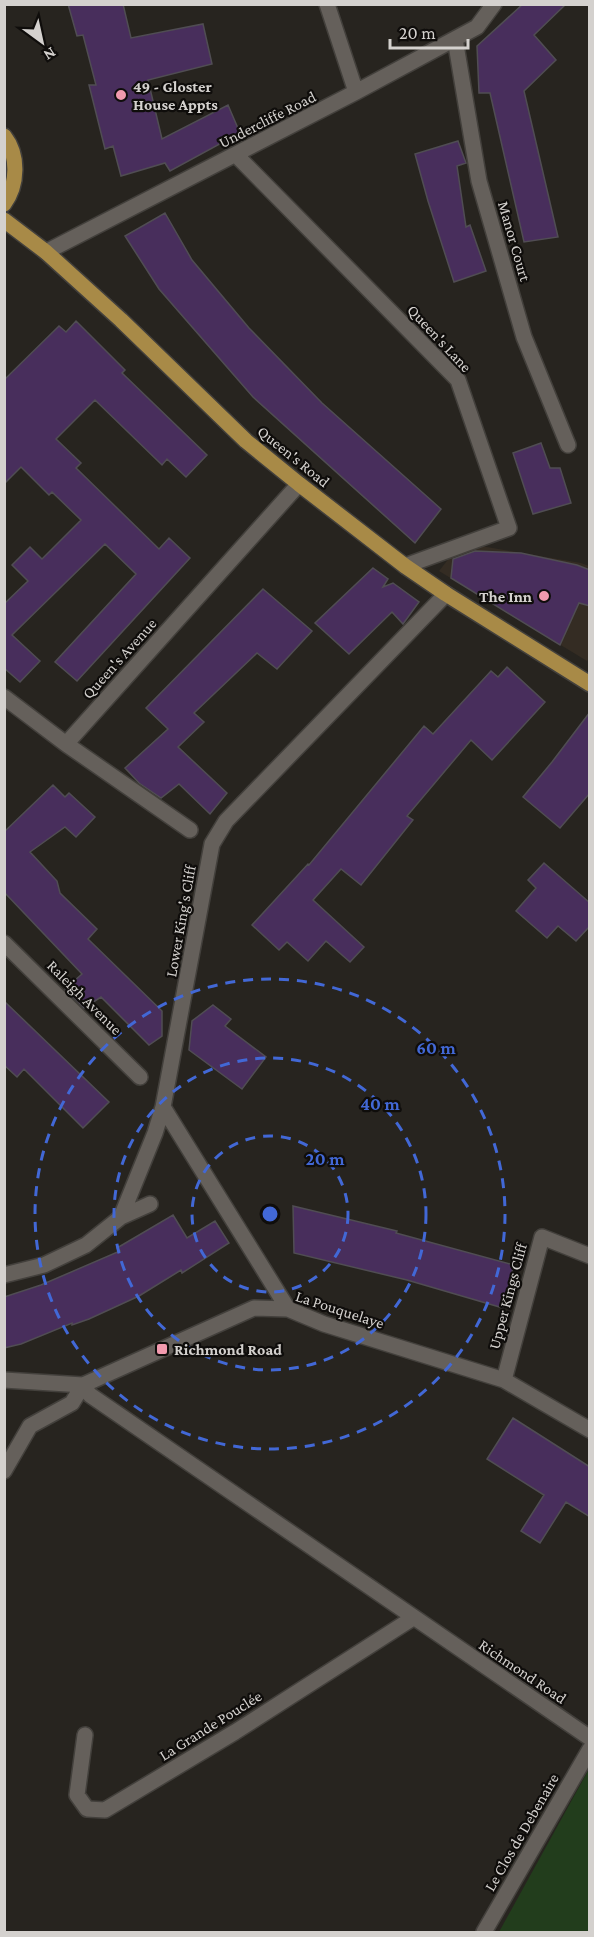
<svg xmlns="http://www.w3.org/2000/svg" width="594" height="1937" font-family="'Crimson Pro',serif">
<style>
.built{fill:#342c23}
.green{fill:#223d1c}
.building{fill:#482e5c;stroke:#504d53;stroke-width:1.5}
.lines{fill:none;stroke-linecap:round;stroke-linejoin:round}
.minor-casing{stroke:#43403c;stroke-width:18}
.primary-casing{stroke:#43403c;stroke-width:18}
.minor{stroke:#65605b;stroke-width:15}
.primary{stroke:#a88a47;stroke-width:15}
.ring{fill:none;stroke:#4268d6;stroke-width:3;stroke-dasharray:10 8}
.poi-dot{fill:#f29aae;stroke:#0f0d0b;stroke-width:2}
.labels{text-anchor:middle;stroke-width:4.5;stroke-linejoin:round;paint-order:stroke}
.poi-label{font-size:16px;font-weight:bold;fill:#d4d1ce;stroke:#0f0d0b;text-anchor:start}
.street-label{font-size:16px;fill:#d4d1ce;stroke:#0f0d0b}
.centre{fill:#4268d6;stroke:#0f0d0b;stroke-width:3}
.ring-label{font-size:18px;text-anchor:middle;font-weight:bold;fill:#4268d6;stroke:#0f0d0b;stroke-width:4.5;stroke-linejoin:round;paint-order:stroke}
</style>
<rect width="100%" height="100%" fill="#27241f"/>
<path class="built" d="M475,545L581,563L589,566L590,657L587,661L439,571L450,557Z"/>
<path class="green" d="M589,1769V1932H499Z"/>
<path class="building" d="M68,4H123L131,38L203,24L212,64L148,80L162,139L228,105L240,133L170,171L165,163L121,176L113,146L105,149L89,85H96L83,35L77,36Z
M523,4H566L534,35L556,60L524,91L558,237L524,242L490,93H479L477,46Z
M458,141L466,163L457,166L466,227L470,225L486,271L454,282L428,201L415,154Z
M165,213L192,260L249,328L322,403L441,509L415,543L253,397L159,289L125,236Z
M76,321L125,370L122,373L207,455L186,477L167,459L162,465L95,400L56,439L81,463L76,468L159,549L169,538L190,558L77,681L55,662L136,574L105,544L12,635L40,661L20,682L4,668V604L28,581L12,565L30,547L42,559L81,520L52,492L49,495L21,467L4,484V380L59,326L66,332Z
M541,443L550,468H560L571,503L533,514L513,453Z
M475,551L521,553L577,565L590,570V606L579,603L560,645L451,578L453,559Z
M373,568L388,579L383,587L393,583L419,602L403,624L392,612L349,654L315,623Z
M263,589L312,631L277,669L257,653L194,713L204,722L178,747L227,793L210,814L179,784L161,798L139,783L125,768L168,729L146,708Z
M507,667L545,702L492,760L471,740L407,816L413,820L361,885L341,869L313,900L364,947L350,962L326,941L308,961L287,942L279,950L252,925L308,864L309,865L424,726L433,734L491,671L498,677Z
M590,712V793L560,828L523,797L552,762Z
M53,785L65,797L69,793L95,817L76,837L65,827L30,852L57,881L60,893L97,929L88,939L162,1011V1036L149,1045L101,997L84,1008L65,989L82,974L4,892V832Z
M544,863L590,903V926L576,941L558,926L547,938L516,911L536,888L528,880Z
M4,1001L109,1102L83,1128L24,1069L17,1077L4,1065Z
M213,1005L231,1019L225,1026L266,1057L242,1089L189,1050L192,1021Z
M293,1206L397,1231L396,1233L514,1265L503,1308L407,1280L294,1253Z
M173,1215L187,1238L215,1221L229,1243L182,1273L181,1270L139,1296L89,1319L72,1325V1323L21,1344L4,1348V1297L41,1285L120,1251L117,1248Z
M513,1418L590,1467V1517L566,1502L540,1543L521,1531L544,1495L487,1459Z"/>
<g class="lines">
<g class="minor-casing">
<path id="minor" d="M327,4L356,92
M455,39L479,181L524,337L568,445
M236,155L458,380L509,528L405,566
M46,252L356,92L477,27L494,4
M4,697L66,744
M190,830L66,744L299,484
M4,943L140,1077
M121,1217L150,1204
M4,1275L44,1265L86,1245L121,1217L155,1133L163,1107
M288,1309L163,1107L212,844L226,821L446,594
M4,1380L83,1385L254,1308L288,1309L324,1324L504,1380L590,1430
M504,1380L542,1237L590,1256
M4,1471L30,1426L72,1403L83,1385L90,1395L590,1738
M85,1735L77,1795L87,1809L105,1810L235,1732L413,1618
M484,1932L590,1749"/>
</g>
<g class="primary-casing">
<path id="primary" d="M4,136C19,155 18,185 4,204
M4,220L46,252L121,320L246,441L299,484L405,566L446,594L590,684"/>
</g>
<use href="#minor" class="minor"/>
<use href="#primary" class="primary"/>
</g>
<g class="ring">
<circle cx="270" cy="1214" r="78"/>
<circle cx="270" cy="1214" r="156"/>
<circle cx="270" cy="1214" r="235"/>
</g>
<g class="poi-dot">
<circle cx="121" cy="95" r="6"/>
<circle cx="544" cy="596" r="6"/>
<rect x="156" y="1343" width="12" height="12" rx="3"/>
</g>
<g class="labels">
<g class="poi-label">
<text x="133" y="92">49 - Gloster<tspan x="133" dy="18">House Appts</tspan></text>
<text x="532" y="602" text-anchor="end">The Inn</text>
<text x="174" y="1355">Richmond Road</text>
</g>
<g class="street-label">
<text transform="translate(267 119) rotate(-27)" y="6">Undercliffe Road</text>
<text transform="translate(515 241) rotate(74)" y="6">Manor Court</text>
<text transform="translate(440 338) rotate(47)" y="6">Queen's Lane</text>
<text transform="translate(294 456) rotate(39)" y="6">Queen's Road</text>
<text transform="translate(119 658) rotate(-48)" y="6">Queen's Avenue</text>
<text transform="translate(180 921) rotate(-80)" y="6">Lower King's Cliff</text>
<text transform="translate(85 997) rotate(45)" y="6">Raleigh Avenue</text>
<text transform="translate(507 1296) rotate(-75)" y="6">Upper Kings Cliff</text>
<text transform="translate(340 1309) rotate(18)" y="6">La Pouquelaye</text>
<text transform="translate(523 1671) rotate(34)" y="6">Richmond Road</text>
<text transform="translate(210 1725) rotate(-32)" y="6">La Grande Pouclée</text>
<text transform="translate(521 1832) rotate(-60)" y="6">Le Clos de Debenaire</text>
</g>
</g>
<circle cx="270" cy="1214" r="9" class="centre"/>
<g class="ring-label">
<text x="436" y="1054">60 m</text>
<text x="380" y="1110">40 m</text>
<text x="325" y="1165">20 m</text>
</g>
<rect width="594" height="1937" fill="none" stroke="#d4d1ce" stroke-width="12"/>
<g transform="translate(42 42) rotate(147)" stroke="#0f0d0b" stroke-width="4.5" paint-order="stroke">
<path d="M0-4.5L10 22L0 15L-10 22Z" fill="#d4d1ce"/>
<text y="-9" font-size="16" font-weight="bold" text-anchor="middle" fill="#d4d1ce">N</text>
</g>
<path d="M390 39v9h78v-9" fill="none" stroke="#d4d1ce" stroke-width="3"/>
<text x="399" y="39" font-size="18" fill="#d4d1ce" stroke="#0f0d0b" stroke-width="4.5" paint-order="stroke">20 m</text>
</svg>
